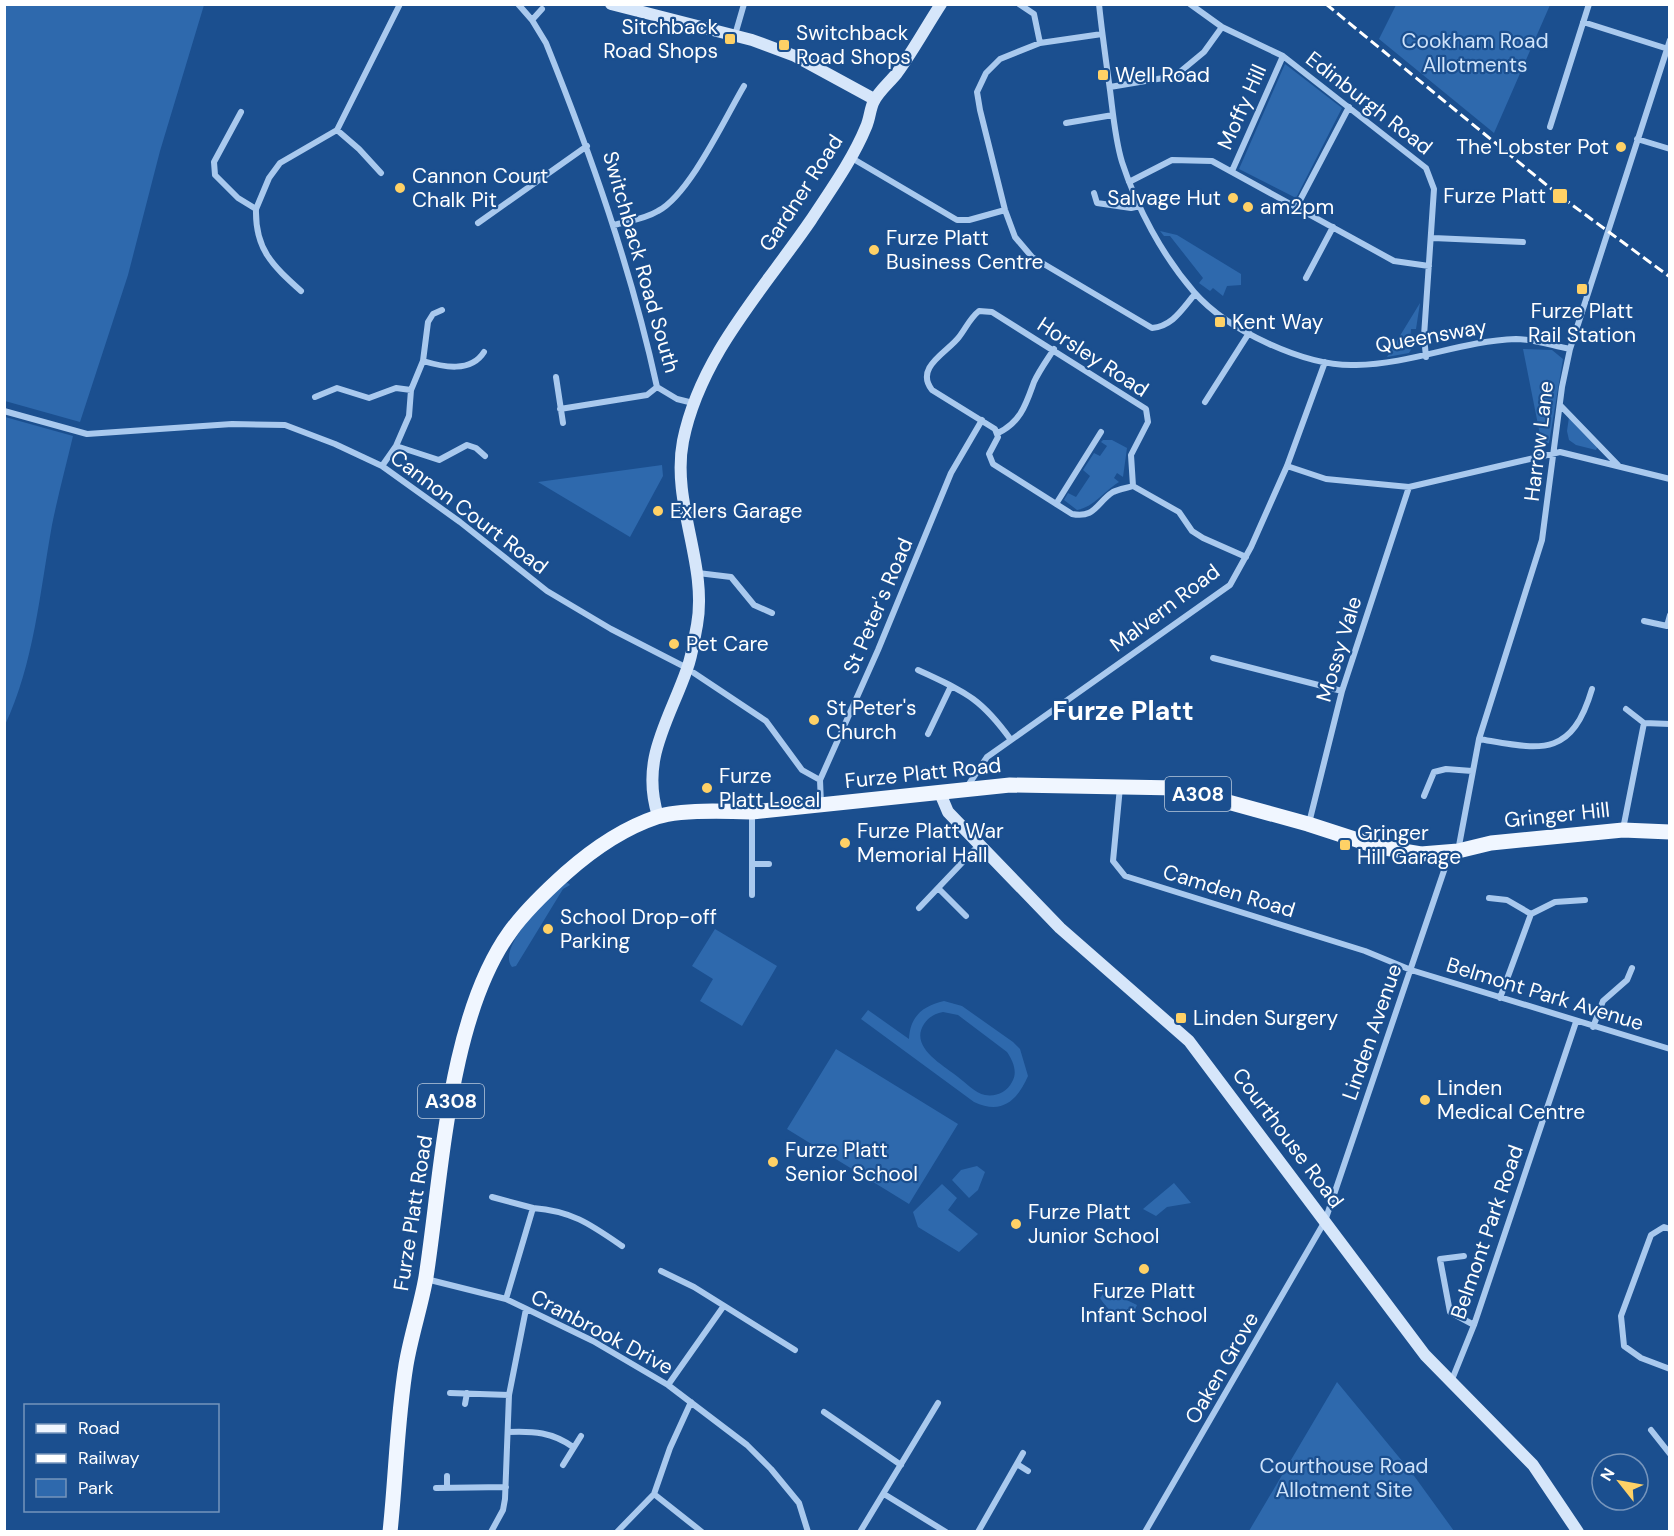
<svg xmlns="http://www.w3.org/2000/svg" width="1674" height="1536" font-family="'DM Sans',sans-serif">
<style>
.green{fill:#2e69ad;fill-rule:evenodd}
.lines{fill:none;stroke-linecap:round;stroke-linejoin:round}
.street{stroke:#a9c9ee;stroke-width:6}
.secondary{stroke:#d6e6fa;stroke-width:12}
.primary{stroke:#f0f6ff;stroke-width:15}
.rail{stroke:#fff;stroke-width:3;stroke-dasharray:10 4.5;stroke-linecap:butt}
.poi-dot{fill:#ffd166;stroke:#1b4f8f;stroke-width:2}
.labels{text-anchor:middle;stroke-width:4.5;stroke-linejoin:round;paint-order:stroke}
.shield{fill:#1b4f8f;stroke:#bbcadd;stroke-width:1.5}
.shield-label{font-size:20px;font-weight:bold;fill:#fff}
.poi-label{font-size:21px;fill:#fff;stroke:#1b4f8f;text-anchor:start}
.park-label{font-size:21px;fill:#cfe3fa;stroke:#1b4f8f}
.street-label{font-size:21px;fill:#fff;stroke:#1b4f8f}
.district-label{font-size:27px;font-weight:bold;fill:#fff;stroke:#1b4f8f}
</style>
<rect width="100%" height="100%" fill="#1b4f8f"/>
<path class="green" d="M4,5H204L160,151L128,275L80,422L5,401Z
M1396,5H1550L1494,133L1379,39Z
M1285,64L1342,108L1296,198L1239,169Z
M1160,231L1177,235L1241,274V285L1227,286L1223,296L1213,288L1210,291L1199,283L1203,278L1170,236H1164Z
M1420,303L1416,329H1411L1410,341L1415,343L1409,353L1387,357Z
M1523,349L1552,350L1563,359L1549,443L1542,445Z
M5,417L73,436C66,466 58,495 52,525C40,591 34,664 5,725Z
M1569,417L1598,446L1596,450L1576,445L1569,440L1567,431Z
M1103,440H1112L1127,448L1123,477L1117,473L1114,478L1119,482C1104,491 1094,507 1077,510L1064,500L1068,493L1076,497L1090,476L1083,470L1094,453L1100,456L1107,446L1101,442Z
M662,465L663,476L630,537L538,482Z
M568,883L570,885L563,889L516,966L512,967C496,948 547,899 560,884Z
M715,929L777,966L742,1026L700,1001L713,979L692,966Z
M944,1001L962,1006L1013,1042L1020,1049L1028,1076C1017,1101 1002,1115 974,1102L861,1019L868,1010L909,1039C910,1017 922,1006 944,1001ZM943,1012L958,1015L1007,1052C1013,1061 1018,1072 1012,1082C1007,1092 996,1097 985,1095C975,1093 966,1083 958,1077C943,1065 909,1047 924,1024C929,1017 934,1014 943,1012Z
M836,1049L958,1124L909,1204L787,1129Z
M977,1166L985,1172L978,1190L969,1198L952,1180L961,1170Z
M1174,1183L1191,1203L1167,1207L1156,1216L1143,1209Z
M942,1184L957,1198L948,1210L978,1234L959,1252L918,1227L913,1212Z
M1106,1290L1137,1305L1131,1319C1118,1320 1107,1309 1100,1298Z
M1337,1382L1412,1473L1454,1531H1249Z"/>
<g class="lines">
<path class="street" d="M518,4L532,20L542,9
M1019,4L1034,14L1040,43
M1099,4C1102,33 1106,61 1110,90C1113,113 1115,139 1122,162C1137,208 1162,255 1194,292C1227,330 1305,367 1356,365C1412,364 1461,341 1516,339C1534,339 1553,346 1570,349
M1190,4L1222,27L1283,56L1426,168L1434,189L1424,336L1426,357
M532,20L546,43C591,155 631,268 657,387L677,399L693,403
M1583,22L1665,48
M1102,34L1040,43L1000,59L986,73L977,92L980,110L1005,210L1015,237L1032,257L1152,328C1173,326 1182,309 1195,294
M735,35L744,4
M1110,87L1175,76L1204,52L1222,27
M241,112L214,162L215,175L238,198L256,209C255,249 272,265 301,291
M1066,123L1113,115
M1550,127L1589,4
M337,130L359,149L381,173
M1637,139L1670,149
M850,157L957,220H969L1005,210
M1232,171L1283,56
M1129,182L1172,160L1212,161L1394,261L1429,266
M1094,193L1097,203L1131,208L1140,206
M1297,206L1349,107
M256,209L269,178L280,163L337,130L400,4
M478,223L587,146
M614,225C629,221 645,219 658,211C690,194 725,118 744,86
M1433,238L1523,242
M1306,278L1333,227
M979,311L992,312L1146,409L1148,422L1131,455L1133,486C1127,488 1119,489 1113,492C1097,502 1095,519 1072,514L993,464L989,454L998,437L995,429L932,390C914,367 948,352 959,337C966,328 970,318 979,311Z
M423,361C443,367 471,373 484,352
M556,377L563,423
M315,397L337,388L369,398L396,388L411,390
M1205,402L1249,333
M1560,405L1618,465
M560,409L647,395L657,387
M4,411L87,434L232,424L285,425L335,444L382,466L460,522L547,591L611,629L687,668
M998,433C1021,422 1026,404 1034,382C1039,371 1047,360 1054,349
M396,446L439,460L467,445L476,448L485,456
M382,466L396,446L409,416L411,390L423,361L428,322L433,314L442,310
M1287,466L1326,479L1409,487L1560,452L1670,479
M1133,486L1179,512L1192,531L1203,538L1246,557
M1056,504L1101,432
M698,573L731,577L754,605L772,613
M1644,621L1667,626L1670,615
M1213,658L1342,691
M918,670C965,692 980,697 1011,740
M694,673L766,721L802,770L820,780
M1626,709L1644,723
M928,734L951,686
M1479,739C1539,749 1571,760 1592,689
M967,787L987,757L1230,585L1251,547L1287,466L1325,362
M1120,787L1113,861L1125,876L1365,951L1411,970L1670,1049
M1424,796L1434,772L1446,769L1472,771
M821,804L820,780L878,650L951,473L982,420
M752,813V895
M1309,823L1342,691L1409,487
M1623,829L1644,723L1670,724
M1458,851L1479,739L1542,540L1562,387L1570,349L1670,40
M752,864H769
M938,888L966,916
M1489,898L1507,900L1531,914
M919,908L978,846
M1500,998L1531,914L1555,902L1585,900
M1593,1027L1603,1001L1627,980L1632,968
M492,1197L533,1208
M1670,1229L1664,1227L1651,1235L1621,1316L1624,1346L1641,1358L1670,1369
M1464,1256L1440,1259L1450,1312L1474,1325
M661,1271L694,1287L795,1350
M426,1279L506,1299L593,1341L668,1385L747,1445L771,1469L799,1503L808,1532
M506,1299L533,1208C572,1211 590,1224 622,1246
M1451,1382L1474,1325L1576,1022
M668,1385L723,1307
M450,1393L509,1395
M465,1404L467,1393
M824,1412L901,1465
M1651,1430L1670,1454
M508,1432C534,1431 552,1432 573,1447
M1017,1464L1028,1471
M563,1465L581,1436
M447,1487V1476
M436,1488L506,1487
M654,1494L702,1532
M884,1494L946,1532
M491,1532L503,1510L505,1499L509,1395L526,1309
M617,1532L654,1494L670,1448L691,1402
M860,1532L938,1403
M978,1532L1023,1453
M1145,1532L1325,1221L1450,853"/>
<path class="secondary" d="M611,4L752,40L795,56L874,99
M940,793L948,812L1060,928L1189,1041L1425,1355L1533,1465L1578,1532
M658,816C640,759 669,721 687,669C692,656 694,640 697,625C708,564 671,503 683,441C700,356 763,290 811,220C830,191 853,159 866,127C870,118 870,108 874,101C879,91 890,82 897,73C913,51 926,27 941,4"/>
<path class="primary" d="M390,1532C396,1476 397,1420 406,1365C411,1335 421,1306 426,1277C442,1174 448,1018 510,932C525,911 546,891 566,873C592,850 624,828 657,817C680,809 727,811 752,812L1010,785L1177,788L1308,824L1379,847L1421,854L1458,851L1491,843L1623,830L1670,832"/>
<path class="rail" d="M1326,4L1560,196L1670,277"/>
</g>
<g class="poi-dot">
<rect x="724" y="33" width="12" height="12" rx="3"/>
<rect x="778" y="39" width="12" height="12" rx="3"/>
<rect x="1097" y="69" width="12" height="12" rx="3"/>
<circle cx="1621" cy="147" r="6"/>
<circle cx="400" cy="188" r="6"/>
<rect x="1552" y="188" width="16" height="16" rx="3"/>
<circle cx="1233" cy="198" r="6"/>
<circle cx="1248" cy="207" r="6"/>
<circle cx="874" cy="250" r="6"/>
<rect x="1576" y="283" width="12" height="12" rx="3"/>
<rect x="1214" y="316" width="12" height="12" rx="3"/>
<circle cx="658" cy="511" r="6"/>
<circle cx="674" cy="644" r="6"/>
<circle cx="814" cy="720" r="6"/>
<circle cx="707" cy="788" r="6"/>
<circle cx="845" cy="843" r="6"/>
<rect x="1339" y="839" width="12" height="12" rx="3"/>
<circle cx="548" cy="929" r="6"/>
<rect x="1175" y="1012" width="12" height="12" rx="3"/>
<circle cx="1425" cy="1100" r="6"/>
<circle cx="773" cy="1162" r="6"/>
<circle cx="1016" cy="1224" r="6"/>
<circle cx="1144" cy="1269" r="6"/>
</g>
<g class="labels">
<g class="shield">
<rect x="1165" y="777" width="66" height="34" rx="4.5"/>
<rect x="418" y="1084" width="66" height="34" rx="4.5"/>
</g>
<g class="shield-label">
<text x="1198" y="801">A308</text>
<text x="451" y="1108">A308</text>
</g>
<g class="poi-label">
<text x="718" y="34" text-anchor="end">Sitchback<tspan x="718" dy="24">Road Shops</tspan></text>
<text x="796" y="40">Switchback<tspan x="796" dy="24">Road Shops</tspan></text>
<text x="1115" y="82">Well Road</text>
<text x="1609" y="154" text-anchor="end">The Lobster Pot</text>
<text x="412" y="183">Cannon Court<tspan x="412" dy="24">Chalk Pit</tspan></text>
<text x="1546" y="203" text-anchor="end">Furze Platt</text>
<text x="1221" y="205" text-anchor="end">Salvage Hut</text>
<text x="1260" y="214">am2pm</text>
<text x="886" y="245">Furze Platt<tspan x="886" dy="24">Business Centre</tspan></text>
<text x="1582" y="318" text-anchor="middle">Furze Platt<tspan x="1582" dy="24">Rail Station</tspan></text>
<text x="1232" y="329">Kent Way</text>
<text x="670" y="518">Exlers Garage</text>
<text x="686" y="651">Pet Care</text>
<text x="826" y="715">St Peter's<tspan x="826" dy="24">Church</tspan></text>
<text x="719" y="783">Furze<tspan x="719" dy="24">Platt Local</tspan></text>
<text x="857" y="838">Furze Platt War<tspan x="857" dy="24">Memorial Hall</tspan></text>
<text x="1357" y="840">Gringer<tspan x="1357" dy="24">Hill Garage</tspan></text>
<text x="560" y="924">School Drop-off<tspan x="560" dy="24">Parking</tspan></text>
<text x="1193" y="1025">Linden Surgery</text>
<text x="1437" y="1095">Linden<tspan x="1437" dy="24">Medical Centre</tspan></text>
<text x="785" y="1157">Furze Platt<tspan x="785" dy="24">Senior School</tspan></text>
<text x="1028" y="1219">Furze Platt<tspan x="1028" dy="24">Junior School</tspan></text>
<text x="1144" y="1298" text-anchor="middle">Furze Platt<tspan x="1144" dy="24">Infant School</tspan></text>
</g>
<g class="park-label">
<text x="1475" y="48">Cookham Road<tspan x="1475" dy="24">Allotments</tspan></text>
<text x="1344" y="1473">Courthouse Road<tspan x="1344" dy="24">Allotment Site</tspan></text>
</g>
<g class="street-label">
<text transform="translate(1369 103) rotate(38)" y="7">Edinburgh Road</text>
<text transform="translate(1242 107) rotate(-66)" y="7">Moffy Hill</text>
<text transform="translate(801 193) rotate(-57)" y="7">Gardner Road</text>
<text transform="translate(641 262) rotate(74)" y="7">Switchback Road South</text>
<text transform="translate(1431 336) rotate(-10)" y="7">Queensway</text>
<text transform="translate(1093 357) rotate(33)" y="7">Horsley Road</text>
<text transform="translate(1539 441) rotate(-83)" y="7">Harrow Lane</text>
<text transform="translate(469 512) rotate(37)" y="7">Cannon Court Road</text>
<text transform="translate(878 606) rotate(-67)" y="7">St Peter's Road</text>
<text transform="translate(1165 608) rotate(-37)" y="7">Malvern Road</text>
<text transform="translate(1339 649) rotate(-73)" y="7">Mossy Vale</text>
<text transform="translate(923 773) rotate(-6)" y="7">Furze Platt Road</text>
<text transform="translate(1557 815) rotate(-6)" y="7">Gringer Hill</text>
<text transform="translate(1229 891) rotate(17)" y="7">Camden Road</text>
<text transform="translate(1545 994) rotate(17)" y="7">Belmont Park Avenue</text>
<text transform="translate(1372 1032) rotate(-71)" y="7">Linden Avenue</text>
<text transform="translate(1288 1138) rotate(53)" y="7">Courthouse Road</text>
<text transform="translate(413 1213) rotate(-81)" y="7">Furze Platt Road</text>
<text transform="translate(1487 1232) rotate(-71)" y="7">Belmont Park Road</text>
<text transform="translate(602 1332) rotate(28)" y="7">Cranbrook Drive</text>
<text transform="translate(1222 1368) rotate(-60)" y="7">Oaken Grove</text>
</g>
<g class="district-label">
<text x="1123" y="720">Furze Platt</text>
</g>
</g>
<rect width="1674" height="1536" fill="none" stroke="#ffffff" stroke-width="12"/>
<rect x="24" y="1404" width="195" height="108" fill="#1b4f8f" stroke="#7695bc" stroke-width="1.5"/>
<rect x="36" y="1424" width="30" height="9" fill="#f0f6ff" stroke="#7695bc" stroke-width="1.5"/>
<text x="78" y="1434" font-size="18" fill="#ffffff">Road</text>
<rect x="36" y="1454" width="30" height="9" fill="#ffffff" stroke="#7695bc" stroke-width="1.5"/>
<text x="78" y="1464" font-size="18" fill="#ffffff">Railway</text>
<rect x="36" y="1479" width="30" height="18" fill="#2e69ad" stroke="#7695bc" stroke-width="1.5"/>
<text x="78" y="1494" font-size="18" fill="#ffffff">Park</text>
<g transform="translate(1620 1482) rotate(301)"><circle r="28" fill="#1b4f8f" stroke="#7695bc" stroke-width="1.5"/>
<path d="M0-4.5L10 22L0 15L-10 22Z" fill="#ffd166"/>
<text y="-9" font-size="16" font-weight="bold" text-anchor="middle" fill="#ffffff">N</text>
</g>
</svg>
